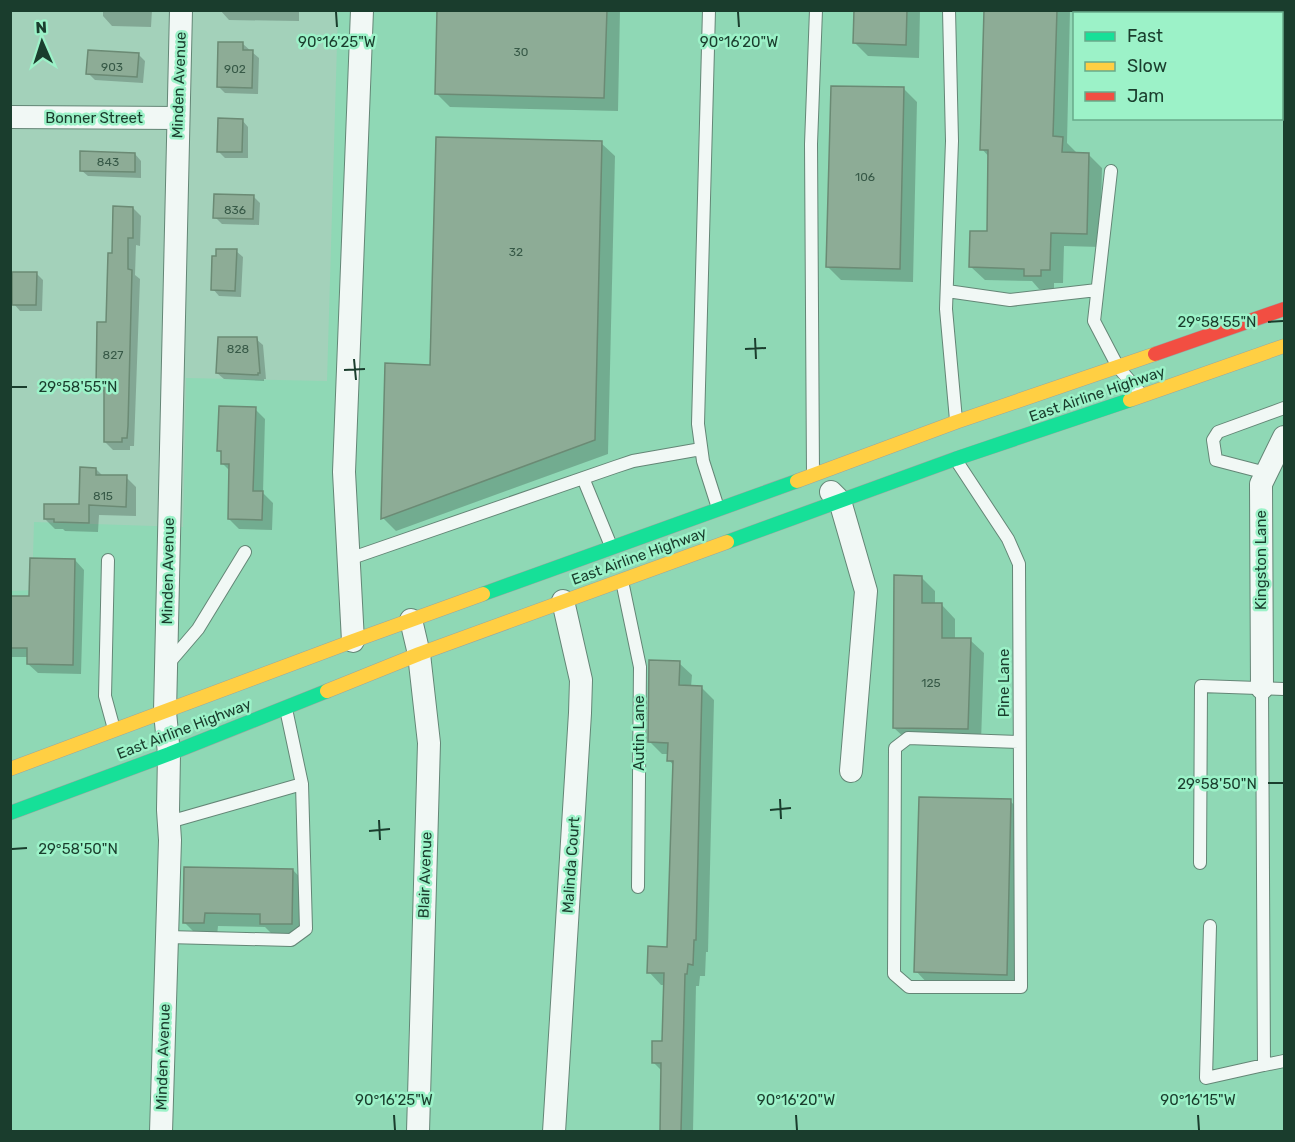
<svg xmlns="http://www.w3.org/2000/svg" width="1295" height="1142" font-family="Rubik,sans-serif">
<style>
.built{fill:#8fd8b5;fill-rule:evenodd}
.shadow{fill:#0003}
.building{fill:#8dac96;stroke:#6b8a74;stroke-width:1.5}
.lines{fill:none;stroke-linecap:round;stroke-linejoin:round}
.lane-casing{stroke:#648676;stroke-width:14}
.street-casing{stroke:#648676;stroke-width:24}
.fast-casing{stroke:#9aa6a1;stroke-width:15}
.slow-casing{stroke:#9aa6a1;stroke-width:15}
.jam-casing{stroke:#9aa6a1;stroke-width:15}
.lane{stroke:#f1f8f5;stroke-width:12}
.street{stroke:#f1f8f5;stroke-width:22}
.fast{stroke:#16e098;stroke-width:14}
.slow{stroke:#ffcf43;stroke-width:14}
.jam{stroke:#f24e42;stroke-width:14}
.ticks{fill:none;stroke:#1a3d2d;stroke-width:2}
.labels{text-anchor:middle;stroke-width:5;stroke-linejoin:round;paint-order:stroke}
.number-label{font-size:12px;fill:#375947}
.street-label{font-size:15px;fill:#1a3d2d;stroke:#9cf2c8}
.ticks-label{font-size:15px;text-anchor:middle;fill:#1a3d2d;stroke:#9cf2c8;stroke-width:5;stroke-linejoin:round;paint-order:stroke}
</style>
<rect width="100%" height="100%" fill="#a3d1ba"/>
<path class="built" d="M338,11H1284V1131L11,1132V591L32,590L34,522L183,527L186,378L327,381ZM1074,14H1282V118H1074Z"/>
<path class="shadow" d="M103,10H152L151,27L112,26L103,16Z
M220,10H299V21L229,20Z
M438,10H620L618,111L450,107L436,93Z
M856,10H920L919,58L868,56L855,43Z
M985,10H1070L1067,143L1076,152V154H1088L1102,168L1100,247L1064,246L1063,283H1054V289H1039L1032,281L985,280L971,267L988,233L990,158L982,149Z
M243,44L259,58L258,94L225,93L218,86Z
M138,54L145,61L143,83L95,80L88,73Z
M904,89L917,102L913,282L841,280L828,267Z
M242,120L248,127V158H225L218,151Z
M601,143L615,156L608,454L396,531L383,518L431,366Z
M135,154L141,161V178L88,176L81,170Z
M253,196L260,203L259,225L222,224L215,217Z
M133,208L141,216L140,246L136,245L135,275L140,279L134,446H130V450H113L105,442L106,394L97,386L108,324L113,255Z
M236,251L243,257L241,297L219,296L213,289Z
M36,273L43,280L42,311H20L14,304Z
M256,339L263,345L266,379H264V381L224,379L217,373Z
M255,409L265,419L263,493L273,503L272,530L239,529L229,519L230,471L222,463L223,454L219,451Z
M96,469L103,476L126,477L136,487V516L99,515L98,532L65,531L63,529H55L45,519L81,506Z
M75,560L84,570L81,674L38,673L28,664L29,657H10V597H30Z
M1284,563V607L1283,606Z
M921,577L935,591V605H942L955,619V640H970L984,653L981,742L908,741L894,728Z
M679,663L692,675L691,687H701L714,700L708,952H706L705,976H700L699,986H696L693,1132H661L663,1072L653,1062L664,1043L665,985H661L649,972L669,948L674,766L669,760V754H662L649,741Z
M1010,801L1024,814L1020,988L929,985L916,971Z
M293,870L306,884L305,937H275L265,927L218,926L217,936H198L184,922Z"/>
<path class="building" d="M437,10H607L604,98L435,94Z
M854,10H907L906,45L853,43Z
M984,10H1057L1053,136L1063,137L1062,152L1089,153L1087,234L1051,233L1050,270H1041V276H1024V269L969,267L970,231H987L988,150H980Z
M218,42H243V50H253L252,88L217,87Z
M88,50L139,53L137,77L86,74Z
M831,86L904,87L900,269L826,267Z
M218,118L243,119L242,152H217Z
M436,137L602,141L595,440L381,519L385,363L430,365Z
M80,151L135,153V172L80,171Z
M214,194L254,195L253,219L213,218Z
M113,206L133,207V238H128V269L132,270L128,426L127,438H122V442H104V386H96L97,322H106L108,253H112Z
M216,249H237L235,291L211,290L212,256H216Z
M12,272H37L36,305H12Z
M218,337H257L260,373H258V375L216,373Z
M219,406L256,407L253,491H263L262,520L228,519L229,464H221V451H217Z
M80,467L96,468V475H127L126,507L89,505V523L54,522V519H44V504H79Z
M30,558L75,559L73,665L27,664V648H10V596H29Z
M894,575L922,576V603H942V638H971L968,729L893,728Z
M649,660L680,661L679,685L702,686L696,940H694L693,965L688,964L687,974H685L681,1131H660L661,1063H652V1041H662L664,973H647L648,946L667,947L673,761H667L668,743L648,742Z
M919,797L1011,799L1007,975L914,972Z
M184,867L293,869L292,924H260V914L205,913L204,923H183Z"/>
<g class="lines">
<g class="lane-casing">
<path id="lane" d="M709,10L698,424L703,461L718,508
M949,10L952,141L946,309L956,420
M1111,171L1094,321L1118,367L1141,394
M947,291L1010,300L1097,290
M956,460L1008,539L1019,564L1021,987H909L894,974L895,748L908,738L1019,742
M1266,473L1216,460L1213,440L1218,432L1284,408
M813,474L811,144L816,10
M583,478L611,546
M349,559L615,467L633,461L701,449
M108,560L105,696L114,729
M622,581L640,667L638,887
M168,664L198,629L245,552
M1262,688L1264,1065L1284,1061
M169,822L302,784
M1200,863L1201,686L1284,689
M1210,926L1206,1078L1264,1065
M167,937L291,940L306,929L302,784L286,709"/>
</g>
<g class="street-casing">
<path id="street" d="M10,117L178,118
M831,492L840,501L866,591L851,771
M411,620L419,654L429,743L418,1132
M353,641L344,472L362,10
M1262,688L1261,484L1284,437
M161,1132L170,840L168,810L169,754L165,712L181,10
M554,1132L580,713L581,680L563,601"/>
</g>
<g class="fast-casing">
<path id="fast" d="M727,542L955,459L1130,400
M483,594L797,481
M10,813L169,754L327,691"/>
</g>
<g class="slow-casing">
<path id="slow" d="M1130,400L1284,346
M797,481L956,422L1155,354
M327,691L419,654L727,542
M10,769L353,641L483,594"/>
</g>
<g class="jam-casing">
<path id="jam" d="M1155,354L1284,309"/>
</g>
<use href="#lane" class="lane"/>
<use href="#street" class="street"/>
<use href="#fast" class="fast"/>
<use href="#slow" class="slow"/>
<use href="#jam" class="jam"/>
</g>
<path class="ticks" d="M336,12L337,27M738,12L739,27M1268,322L1283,321M755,338L756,359M745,349L766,348M354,359L356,380M344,370L365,369M12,387H27M1268,783H1283M780,799L781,819M770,810L791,808M379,820L380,840M369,831L390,829M12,849L27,848M394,1115L395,1130M796,1115L797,1130M1198,1115L1199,1130"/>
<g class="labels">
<g class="number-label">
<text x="521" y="56">30</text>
<text x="112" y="71">903</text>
<text x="235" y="73">902</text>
<text x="108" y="166">843</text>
<text x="865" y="181">106</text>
<text x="235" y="214">836</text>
<text x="516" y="256">32</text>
<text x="238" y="353">828</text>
<text x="113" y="359">827</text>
<text x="103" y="500">815</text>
<text x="931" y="687">125</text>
</g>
<g class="street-label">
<text transform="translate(179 85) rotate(-88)" y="5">Minden Avenue</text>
<text x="94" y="123">Bonner Street</text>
<text transform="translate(1097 394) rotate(-19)" y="5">East Airline Highway</text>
<text transform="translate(639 556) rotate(-20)" y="5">East Airline Highway</text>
<text transform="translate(1261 560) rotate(-90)" y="5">Kingston Lane</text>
<text transform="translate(168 571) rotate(-89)" y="5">Minden Avenue</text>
<text transform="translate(1004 683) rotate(-90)" y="5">Pine Lane</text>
<text transform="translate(184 729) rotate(-21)" y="5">East Airline Highway</text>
<text transform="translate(639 733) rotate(-90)" y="5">Autin Lane</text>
<text transform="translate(571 865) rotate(-86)" y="5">Malinda Court</text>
<text transform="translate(425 875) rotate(-88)" y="5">Blair Avenue</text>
<text transform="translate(163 1057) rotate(-88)" y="5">Minden Avenue</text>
</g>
</g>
<g class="ticks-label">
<text x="337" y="47">90°16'25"W</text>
<text x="739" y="47">90°16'20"W</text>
<text x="1217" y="327">29°58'55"N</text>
<text x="78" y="392">29°58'55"N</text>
<text x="1217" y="789">29°58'50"N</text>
<text x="78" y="854">29°58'50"N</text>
<text x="394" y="1105">90°16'25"W</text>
<text x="796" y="1105">90°16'20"W</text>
<text x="1198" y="1105">90°16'15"W</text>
</g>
<rect width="1295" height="1142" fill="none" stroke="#1a3d2d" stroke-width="24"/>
<rect x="1073" y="12" width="210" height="108" fill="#9cf2c8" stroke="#68aa8a" stroke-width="1.5"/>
<rect x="1085" y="32" width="30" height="9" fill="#16e098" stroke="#68aa8a" stroke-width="1.5"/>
<text x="1127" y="42" font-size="18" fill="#1a3d2d">Fast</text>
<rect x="1085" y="62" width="30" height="9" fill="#ffcf43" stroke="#68aa8a" stroke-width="1.5"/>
<text x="1127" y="72" font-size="18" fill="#1a3d2d">Slow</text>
<rect x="1085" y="92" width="30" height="9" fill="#f24e42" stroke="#68aa8a" stroke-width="1.5"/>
<text x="1127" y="102" font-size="18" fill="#1a3d2d">Jam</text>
<g transform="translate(42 42) rotate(357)" stroke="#9cf2c8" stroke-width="4.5" paint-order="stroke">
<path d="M0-4.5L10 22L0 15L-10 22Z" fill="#1a3d2d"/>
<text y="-9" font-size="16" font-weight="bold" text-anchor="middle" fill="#1a3d2d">N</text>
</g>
</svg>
